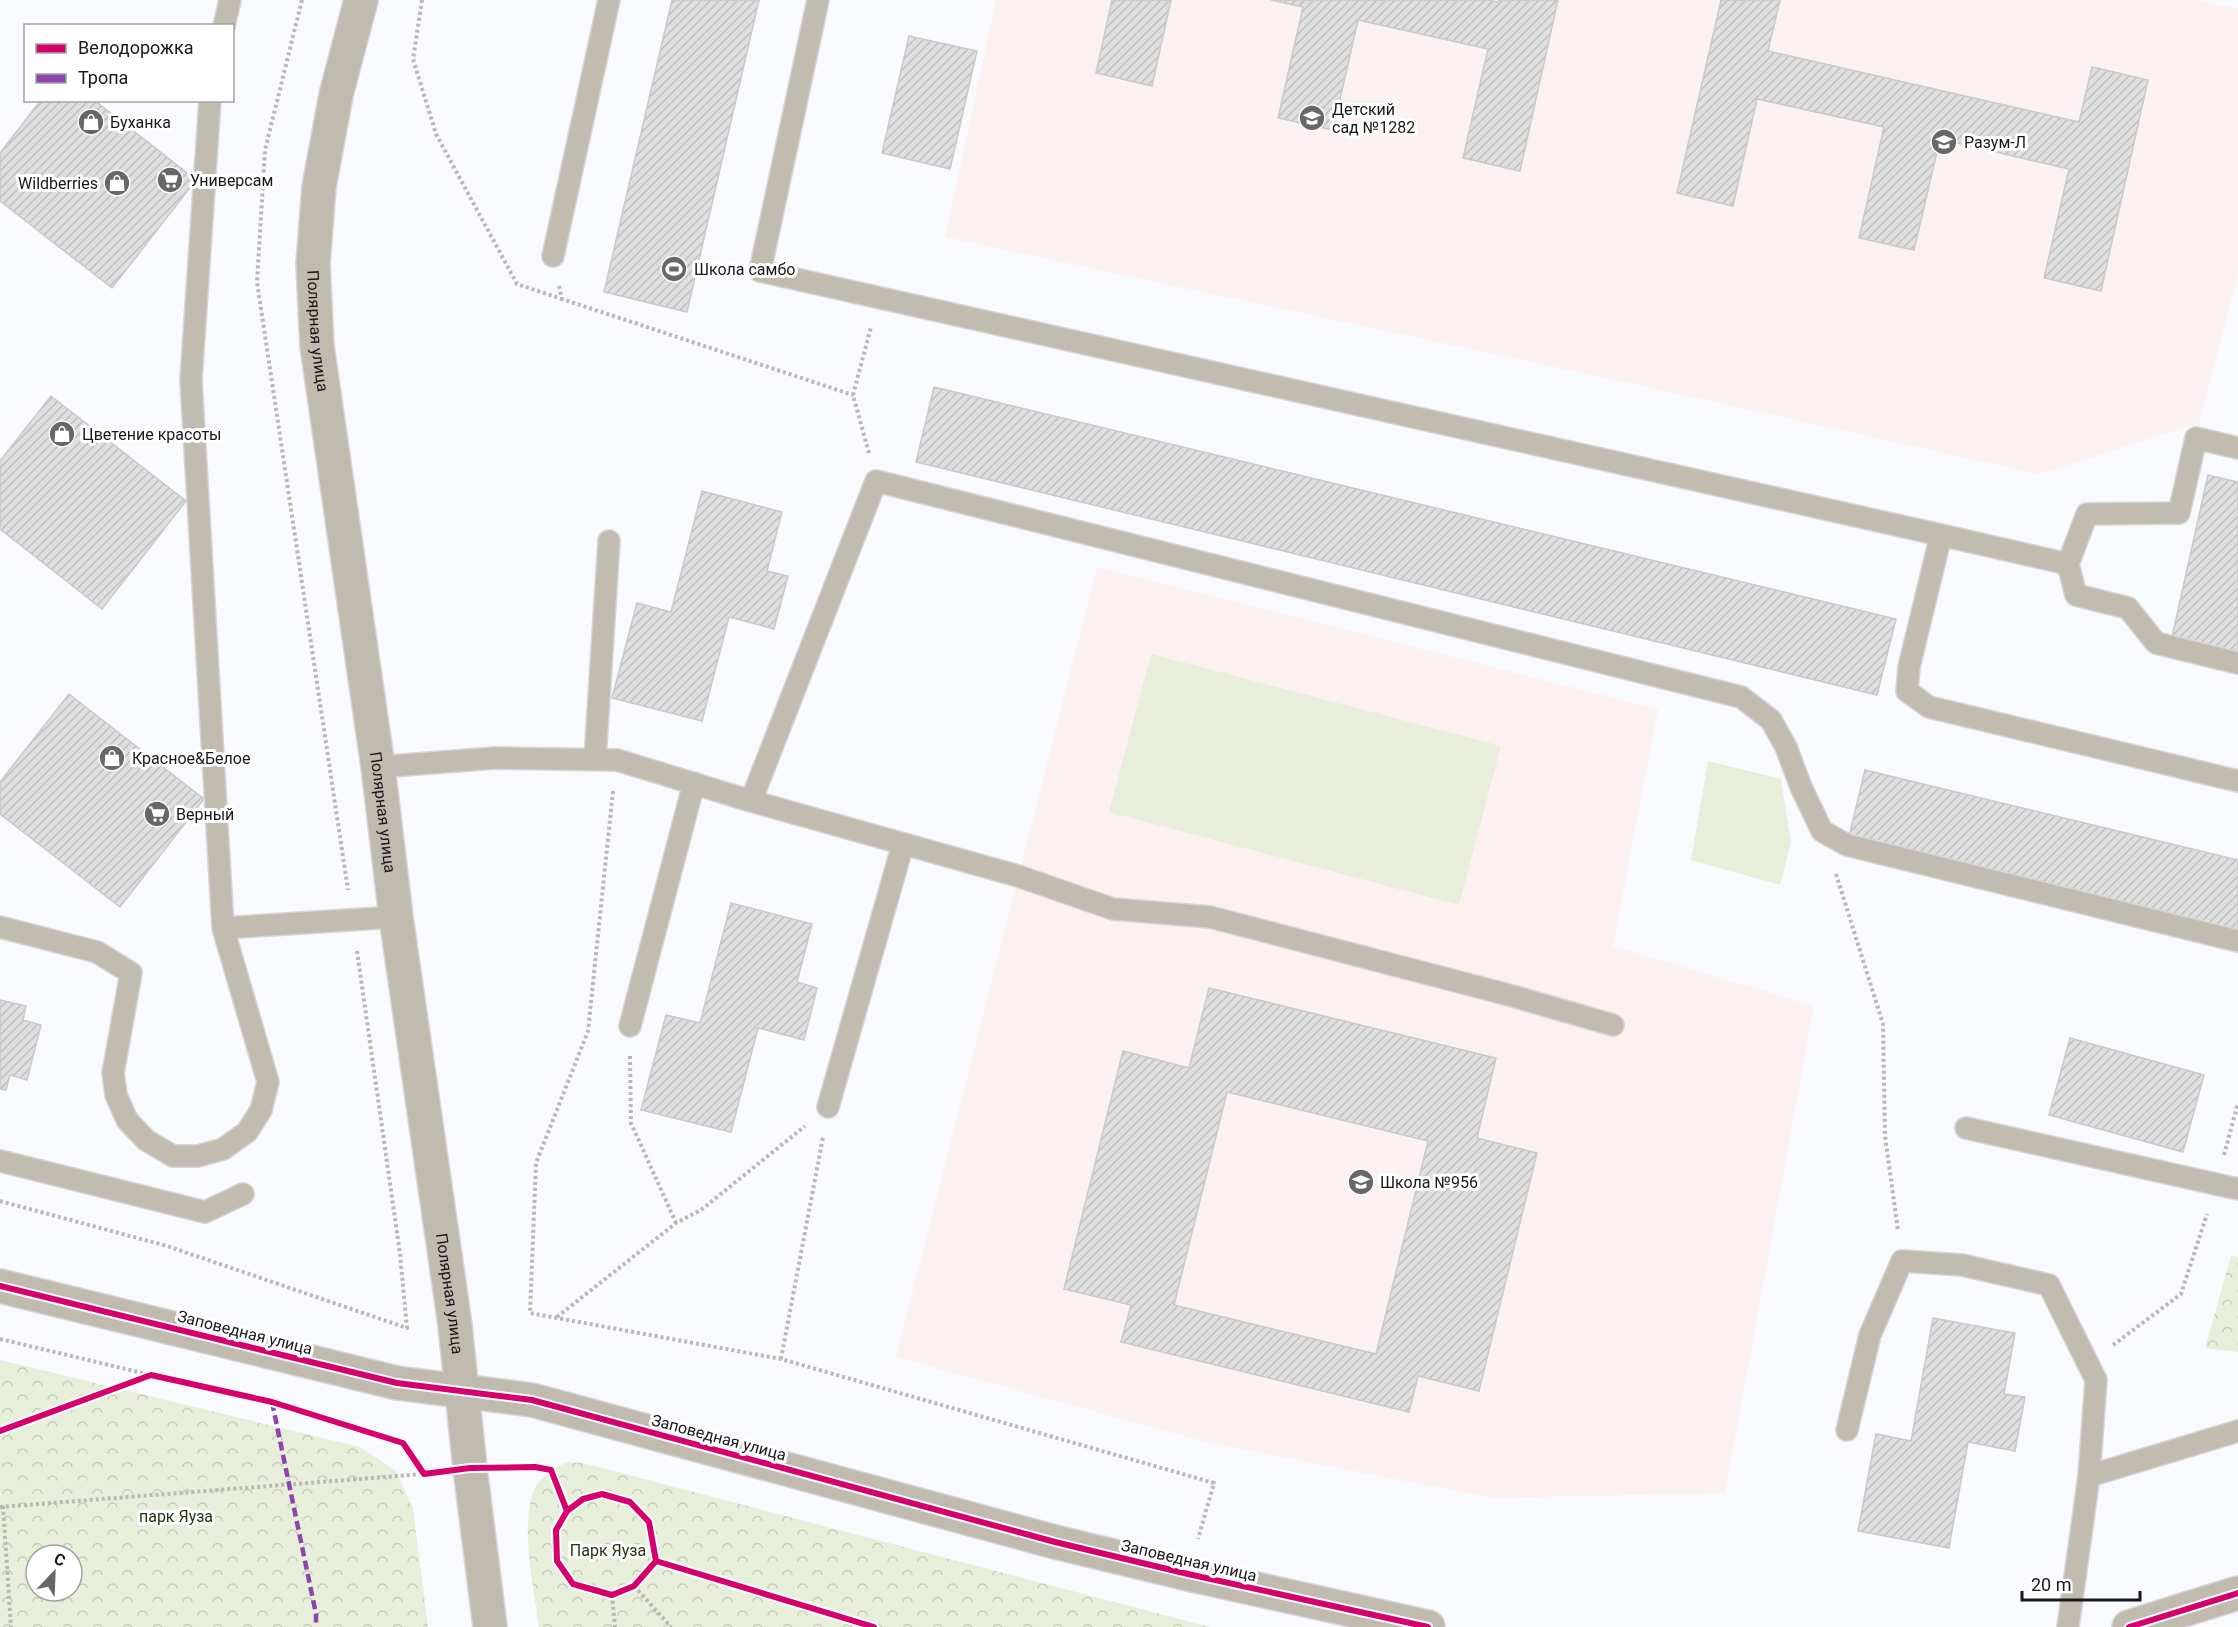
<svg xmlns="http://www.w3.org/2000/svg" width="2238" height="1627" font-family="Roboto,sans-serif">
<style>
.education{fill:#fcf1f0}
.green{fill:#e7efda}
.park{fill:url(#park-crowns);fill-rule:evenodd}
.building{fill:url(#building-hatch);stroke:#cac9ca;stroke-width:1.5;fill-rule:evenodd}
.lines{fill:none;stroke-linecap:round;stroke-linejoin:round}
.lane-casing{stroke:#d6d6d8;stroke-width:24}
.secondary-casing{stroke:#d6d6d8;stroke-width:36}
.path{stroke:#bbb8b2;stroke-width:4;stroke-dasharray:3 3;stroke-linecap:butt}
.lane{stroke:#c2bcb0;stroke-width:21}
.secondary{stroke:#c1baaf;stroke-width:33}
.quiet{stroke:#8e44ad;stroke-width:4.5;stroke-dasharray:9 4.5;stroke-linecap:butt}
.cycleway-casing{stroke:#fff;stroke-width:10}
.cycleway{stroke:#d6006c;stroke-width:6}
.labels{text-anchor:middle;stroke-width:6;stroke-linejoin:round;paint-order:stroke}
.poi-label{font-size:16px;fill:#18181b;stroke:#fff;text-anchor:start}
.street-label{font-size:16px;fill:#18181b;stroke:#fff}
.park-label{font-size:16px;fill:#2a340f;stroke:#fff}
</style>
<defs>
<pattern id="park-crowns" width="20" height="18" patternUnits="userSpaceOnUse" patternTransform="scale(1.5)"><rect width="20" height="18" fill="#e7efda"/><path d="M2 6a3 3 0 1 1 6 0M12 15a3 3 0 1 1 6 0" fill="none" stroke="#c5ccba"/></pattern>
<pattern id="building-hatch" width="6" height="6" patternUnits="userSpaceOnUse" patternTransform="scale(1.5)"><rect width="6" height="6" fill="#e0dfe0"/><path d="M-1 1l2-2M0 6l6-6M5 7l2-2" fill="none" stroke="#bfbfc0"/></pattern>
</defs>
<rect width="100%" height="100%" fill="#f9fafd"/>
<path class="education" d="M996,0H2198L2238,9V275L2199,423L2039,474L1602,377L945,237Z
M1097,567L1658,709L1613,946L1814,1006L1725,1493L1492,1498L1206,1442L896,1357Z"/>
<path class="green" d="M1151,654L1501,746L1459,905L1109,812Z
M1708,761L1781,779L1791,843L1780,885L1691,860Z"/>
<path class="park" d="M2231,1256L2238,1257V1352L2205,1348Z
M0,1360L360,1447L396,1471L413,1509L428,1627H0ZM36,1555H72V1591H36Z
M567,1462L583,1463L1210,1627H539C534,1589 519,1523 535,1488C540,1476 555,1468 567,1462Z"/>
<path class="building" d="M672,0H759L687,312L604,292Z
M1112,0H1171L1152,86L1096,73Z
M1271,0H1488L1498,2L1499,0H1558L1520,171L1463,158L1488,49L1358,20L1333,130L1278,118L1303,7Z
M1721,0H1780L1768,51L2079,122L2092,67L2148,80L2101,291L2044,278L2069,169L1940,139L1914,250L1859,238L1884,127L1757,99L1733,206L1677,193Z
M909,36L977,51L950,169L882,153Z
M41,100H94L196,180L112,288L0,201V153Z
M934,387L1896,619L1877,695L916,462Z
M51,396L186,501L102,609L0,529V461Z
M2208,475L2238,482V662L2170,646Z
M702,491L782,512L767,571L788,576L774,629L729,617L702,721L612,698L637,603L671,612Z
M69,694L204,799L120,907L0,814V782Z
M1865,770L2238,860V940L1847,845Z
M731,903L812,924L797,982L817,988L804,1040L758,1028L731,1132L641,1110L666,1015L700,1023Z
M1209,988L1496,1058L1477,1138L1537,1153L1479,1391L1418,1376L1409,1412L1121,1342L1131,1305L1064,1289L1123,1051L1189,1068ZM1227,1092L1428,1141L1376,1354L1174,1305Z
M0,1000L26,1006L23,1020L41,1025L27,1080L10,1075L6,1090L0,1089Z
M2070,1038L2204,1075L2183,1152L2049,1115Z
M1933,1318L2015,1333L2004,1394L2025,1397L2015,1451L1968,1442L1949,1548L1858,1531L1876,1434L1911,1441Z"/>
<g class="lines">
<g class="lane-casing">
<path id="lane" d="M818,0L760,271L1941,535L1909,667L1907,691L1929,707L2238,781
M224,26L230,0
M553,256L609,0
M1941,535L2068,564L2076,595L2128,608L2156,643L2238,663
M2068,564L2087,514L2179,513L2196,438L2238,448
M595,759L609,541
M378,767L495,758L617,760L751,801L1018,876L1113,909L1210,917L1509,995L1613,1025
M751,801L876,481L1741,697L1771,720L1786,747L1801,787L1822,831L1847,845L2238,941
M0,927L97,952L131,973L113,1073L116,1095L127,1120L146,1140L173,1156H198L223,1149L247,1132L261,1110L268,1082L223,928L191,380L210,100
M223,928L396,917
M630,1026L694,783
M828,1107L903,844
M1966,1128L2238,1189
M0,1161L205,1212L243,1194
M1847,1430L1870,1335L1902,1261L1962,1265L2049,1285L2096,1380L2089,1476
M2068,1627L2089,1476L2238,1431"/>
</g>
<g class="secondary-casing">
<g id="secondary">
<path id="s1" d="M361,0L336,95L319,187L313,264L317,346L378,767L396,917L455,1325L470,1468L490,1627"/>
<path d="M0,1286L397,1383L532,1400L1055,1542L1188,1574L1428,1627"/>
<path d="M2129,1627L2238,1593"/>
</g>
</g>
<path class="path" d="M302,0L265,150L257,282L348,890
M422,0L413,59L436,134L517,284L562,299
M559,286L562,299L853,395
M869,453L853,395L871,327
M613,791L588,1031L536,1163L530,1313L781,1359L1214,1483L1198,1539
M1836,874L1883,1024L1885,1136L1898,1231
M630,1056L631,1123L676,1223
M2224,1155L2238,1103
M0,1201L167,1246L407,1328L400,1254L357,951
M557,1317L676,1223L701,1210L805,1126
M0,1339L151,1375
M2113,1345L2181,1294L2207,1214
M781,1359L823,1137
M0,1431L151,1375L272,1402L403,1443L424,1474
M535,1467L551,1470L567,1511
M602,1494L630,1502L649,1522L656,1561L634,1586L612,1595L573,1584L557,1561L556,1530L567,1511L583,1499Z
M3,1506L11,1627
M0,1507L423,1474
M634,1586L671,1627
M612,1595L615,1627"/>
<use href="#lane" class="lane"/>
<use href="#secondary" class="secondary"/>
<path class="quiet" d="M272,1402L316,1614V1627"/>
<g class="cycleway-casing">
<path id="cycleway" d="M0,1286L397,1383L532,1400L1055,1542L1188,1574L1428,1627
M0,1431L151,1375L272,1402L403,1443L424,1474L470,1468L535,1467L551,1470L567,1511
M602,1494L630,1502L649,1522L656,1561L634,1586L612,1595L573,1584L557,1561L556,1530L567,1511L583,1499Z
M656,1561L874,1627
M2129,1627L2238,1593"/>
</g>
<use href="#cycleway" class="cycleway"/>
</g>
<defs>
<g id="school-disc" transform="scale(1.35)"><circle r="9.5" fill="#67676a" stroke="#fff"/><path d="M0-5L7-2L0 1L-7-2ZM-4 1L0 2.5L4 1V4Q0 6-4 4Z" fill="#fff"/></g>
<g id="shop-disc" transform="scale(1.35)"><circle r="9.5" fill="#67676a" stroke="#fff"/><path d="M-5-2.5h2.3a2.7 3.5 0 0 1 5.4 0H5L5.5 6h-11ZM-1.5-2.5h3a1.5 2.3 0 0 0-3 0Z" fill="#fff"/></g>
<g id="supermarket-disc" transform="scale(1.35)"><circle r="9.5" fill="#67676a" stroke="#fff"/><path d="M-6-5.5h2.5l.6 2H6L4.5 2H-2.5L-4.4-4H-6ZM-1.5 3.2a1.3 1.3 0 1 0 .1 0ZM3 3.2a1.3 1.3 0 1 0 .1 0Z" fill="#fff"/></g>
<g id="stadium-disc" transform="scale(1.35)"><circle r="9.5" fill="#67676a" stroke="#fff"/><path d="M0-5a6.5 5 0 1 0 0 10a6.5 5 0 1 0 0-10ZM-3.5-1.8h7v3.6h-7Z" fill="#fff"/></g>
</defs>
<g fill-rule="evenodd">
<use href="#school-disc" x="1312" y="118"/>
<use href="#shop-disc" x="91" y="122"/>
<use href="#school-disc" x="1944" y="142"/>
<use href="#supermarket-disc" x="170" y="180"/>
<use href="#shop-disc" x="117" y="183"/>
<use href="#stadium-disc" x="674" y="269"/>
<use href="#shop-disc" x="62" y="434"/>
<use href="#shop-disc" x="112" y="758"/>
<use href="#supermarket-disc" x="157" y="814"/>
<use href="#school-disc" x="1361" y="1182"/>
</g>
<g class="labels">
<g class="poi-label">
<text x="1332" y="115">Детский<tspan x="1332" dy="18">сад №1282</tspan></text>
<text x="110" y="128">Буханка</text>
<text x="1964" y="148">Разум-Л</text>
<text x="190" y="186">Универсам</text>
<text x="98" y="189" text-anchor="end">Wildberries</text>
<text x="694" y="275">Школа самбо</text>
<text x="82" y="440">Цветение красоты</text>
<text x="132" y="764">Красное&amp;Белое</text>
<text x="176" y="820">Верный</text>
<text x="1380" y="1188">Школа №956</text>
</g>
<g class="street-label">
<text dy="6" stroke="none"><textPath href="#s1" startOffset="336">Полярная улица</textPath></text>
<text dy="6" stroke="none"><textPath href="#s1" startOffset="822">Полярная улица</textPath></text>
<text dy="6" stroke="none"><textPath href="#s1" startOffset="1308">Полярная улица</textPath></text>
<text transform="translate(245 1332) rotate(14)" y="6">Заповедная улица</text>
<text transform="translate(719 1437) rotate(15)" y="6">Заповедная улица</text>
<text transform="translate(1189 1560) rotate(13)" y="6">Заповедная улица</text>
</g>
<g class="park-label">
<text x="176" y="1522">парк Яуза</text>
<text x="608" y="1556">Парк Яуза</text>
</g>
</g>
<rect x="24" y="24" width="210" height="78" fill="#ffffff" stroke="#a3a3a4" stroke-width="1.5"/>
<rect x="36" y="44" width="30" height="9" fill="#d6006c" stroke="#a3a3a4" stroke-width="1.5"/>
<text x="78" y="54" font-size="18" fill="#18181b">Велодорожка</text>
<rect x="36" y="74" width="30" height="9" fill="#8e44ad" stroke="#a3a3a4" stroke-width="1.5"/>
<text x="78" y="84" font-size="18" fill="#18181b">Тропа</text>
<g transform="translate(54 1573) rotate(23)"><circle r="28" fill="#ffffff" stroke="#a3a3a4" stroke-width="1.5"/>
<path d="M0-4.5L10 22L0 15L-10 22Z" fill="#67676a"/>
<text y="-9" font-size="16" font-weight="bold" text-anchor="middle" fill="#18181b">С</text>
</g>
<path d="M2022 1591v9h118v-9" fill="none" stroke="#18181b" stroke-width="3"/>
<text x="2031" y="1591" font-size="18" fill="#18181b" stroke="#ffffff" stroke-width="4.5" paint-order="stroke">20 m</text>
</svg>
